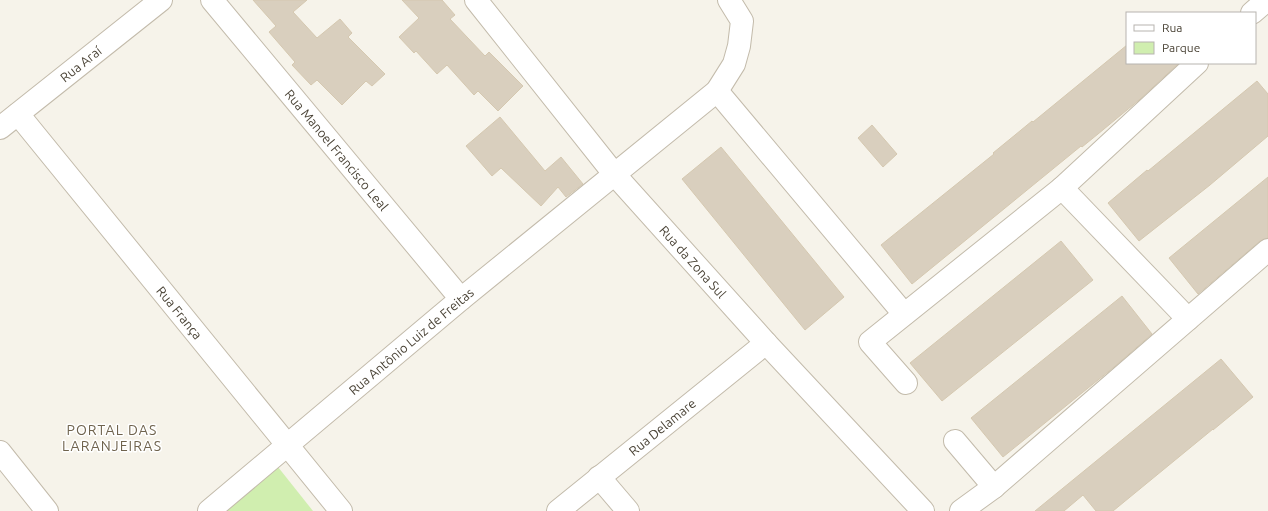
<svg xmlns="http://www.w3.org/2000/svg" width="1268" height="511" font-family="Ubuntu,sans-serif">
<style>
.green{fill:#d0eeaf}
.building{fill:#d9cfbe;stroke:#d5c8b0}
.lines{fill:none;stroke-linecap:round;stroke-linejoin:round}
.minor-casing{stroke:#c3bbab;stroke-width:24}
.minor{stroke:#fff;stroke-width:22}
.labels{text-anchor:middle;stroke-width:3;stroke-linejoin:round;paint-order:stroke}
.street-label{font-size:13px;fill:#4b4437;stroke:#fff}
.neighbourhood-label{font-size:14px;letter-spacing:1px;fill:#6f634d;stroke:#fff}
</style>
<rect width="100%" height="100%" fill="#f6f3ea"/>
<path class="green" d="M278,467L313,511H222Z"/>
<path class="building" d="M253,0H307L293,12L317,38L340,19L352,33L348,37L385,74L372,86L366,81L342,105L317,80L311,85L292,65L295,62L269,32L276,26Z
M402,0H442L455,15L450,19L485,56L489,52L523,86L498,111L478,91L474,95L447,65L437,74L416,51L414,53L399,37L419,18Z
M1127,45V63H1179L1139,100L1098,134L1082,147L1081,146L912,284L881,245L994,154L993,153L1015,135L1032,121L1033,122Z
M1257,81L1268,94V136L1210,185L1139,241L1108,203L1147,170L1148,171Z
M500,117L545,171L561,157L583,184L566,197L558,187L541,206L501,168L492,176L466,146Z
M872,125L897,154L883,167L858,138Z
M721,147L844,297L805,330L682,179Z
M1268,177V238L1260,241L1198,294L1169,258Z
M1061,241L1093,280L942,401L910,363Z
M1122,296L1152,334L1114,367L1003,457L971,418Z
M1221,359L1253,397L1213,430V429L1113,511H1096L1083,495L1064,511H1035Z"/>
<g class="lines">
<g class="minor-casing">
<g id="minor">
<path id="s1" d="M212,0L461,299"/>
<path id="s2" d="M476,0L615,175L766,343L923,511"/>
<path d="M1252,13L1267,0"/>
<path d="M717,91L904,314"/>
<path id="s3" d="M18,114L341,511"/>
<path id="s4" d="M0,128L161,0"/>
<path d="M1062,188L1188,319"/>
<path d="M906,383L870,342L1062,188L1197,63"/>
<path d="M955,441L994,487"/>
<path d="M0,452L47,511"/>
<path d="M599,477L628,511"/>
<path id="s5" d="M209,511L461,299L717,91L734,64L739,46L742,21L729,0"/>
<path id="s6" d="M558,511L766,343"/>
<path d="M961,511L994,487L1268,250"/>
</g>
</g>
<use href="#minor" class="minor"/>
</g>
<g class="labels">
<g class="street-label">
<text dy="5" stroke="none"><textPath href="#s4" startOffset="103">Rua Araí</textPath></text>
<text dy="5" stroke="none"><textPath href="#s1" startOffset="195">Rua Manoel Francisco Leal</textPath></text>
<text dy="5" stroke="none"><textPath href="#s2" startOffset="340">Rua da Zona Sul</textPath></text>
<text dy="5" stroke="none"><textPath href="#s3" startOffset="256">Rua França</textPath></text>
<text dy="5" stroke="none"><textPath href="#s5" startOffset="264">Rua Antônio Luiz de Freitas</textPath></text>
<text dy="5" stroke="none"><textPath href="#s6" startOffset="134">Rua Delamare</textPath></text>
</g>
<g class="neighbourhood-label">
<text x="112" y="435">PORTAL DAS<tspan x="112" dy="16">LARANJEIRAS</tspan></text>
</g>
</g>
<rect x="1126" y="12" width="130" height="52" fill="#ffffff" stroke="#b7b4af"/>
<rect x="1134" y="25" width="20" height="6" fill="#ffffff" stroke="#b7b4af"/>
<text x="1162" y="32" font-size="12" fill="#4b4437">Rua</text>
<rect x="1134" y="42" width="20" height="12" fill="#d0eeaf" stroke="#b7b4af"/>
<text x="1162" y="52" font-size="12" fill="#4b4437">Parque</text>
</svg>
